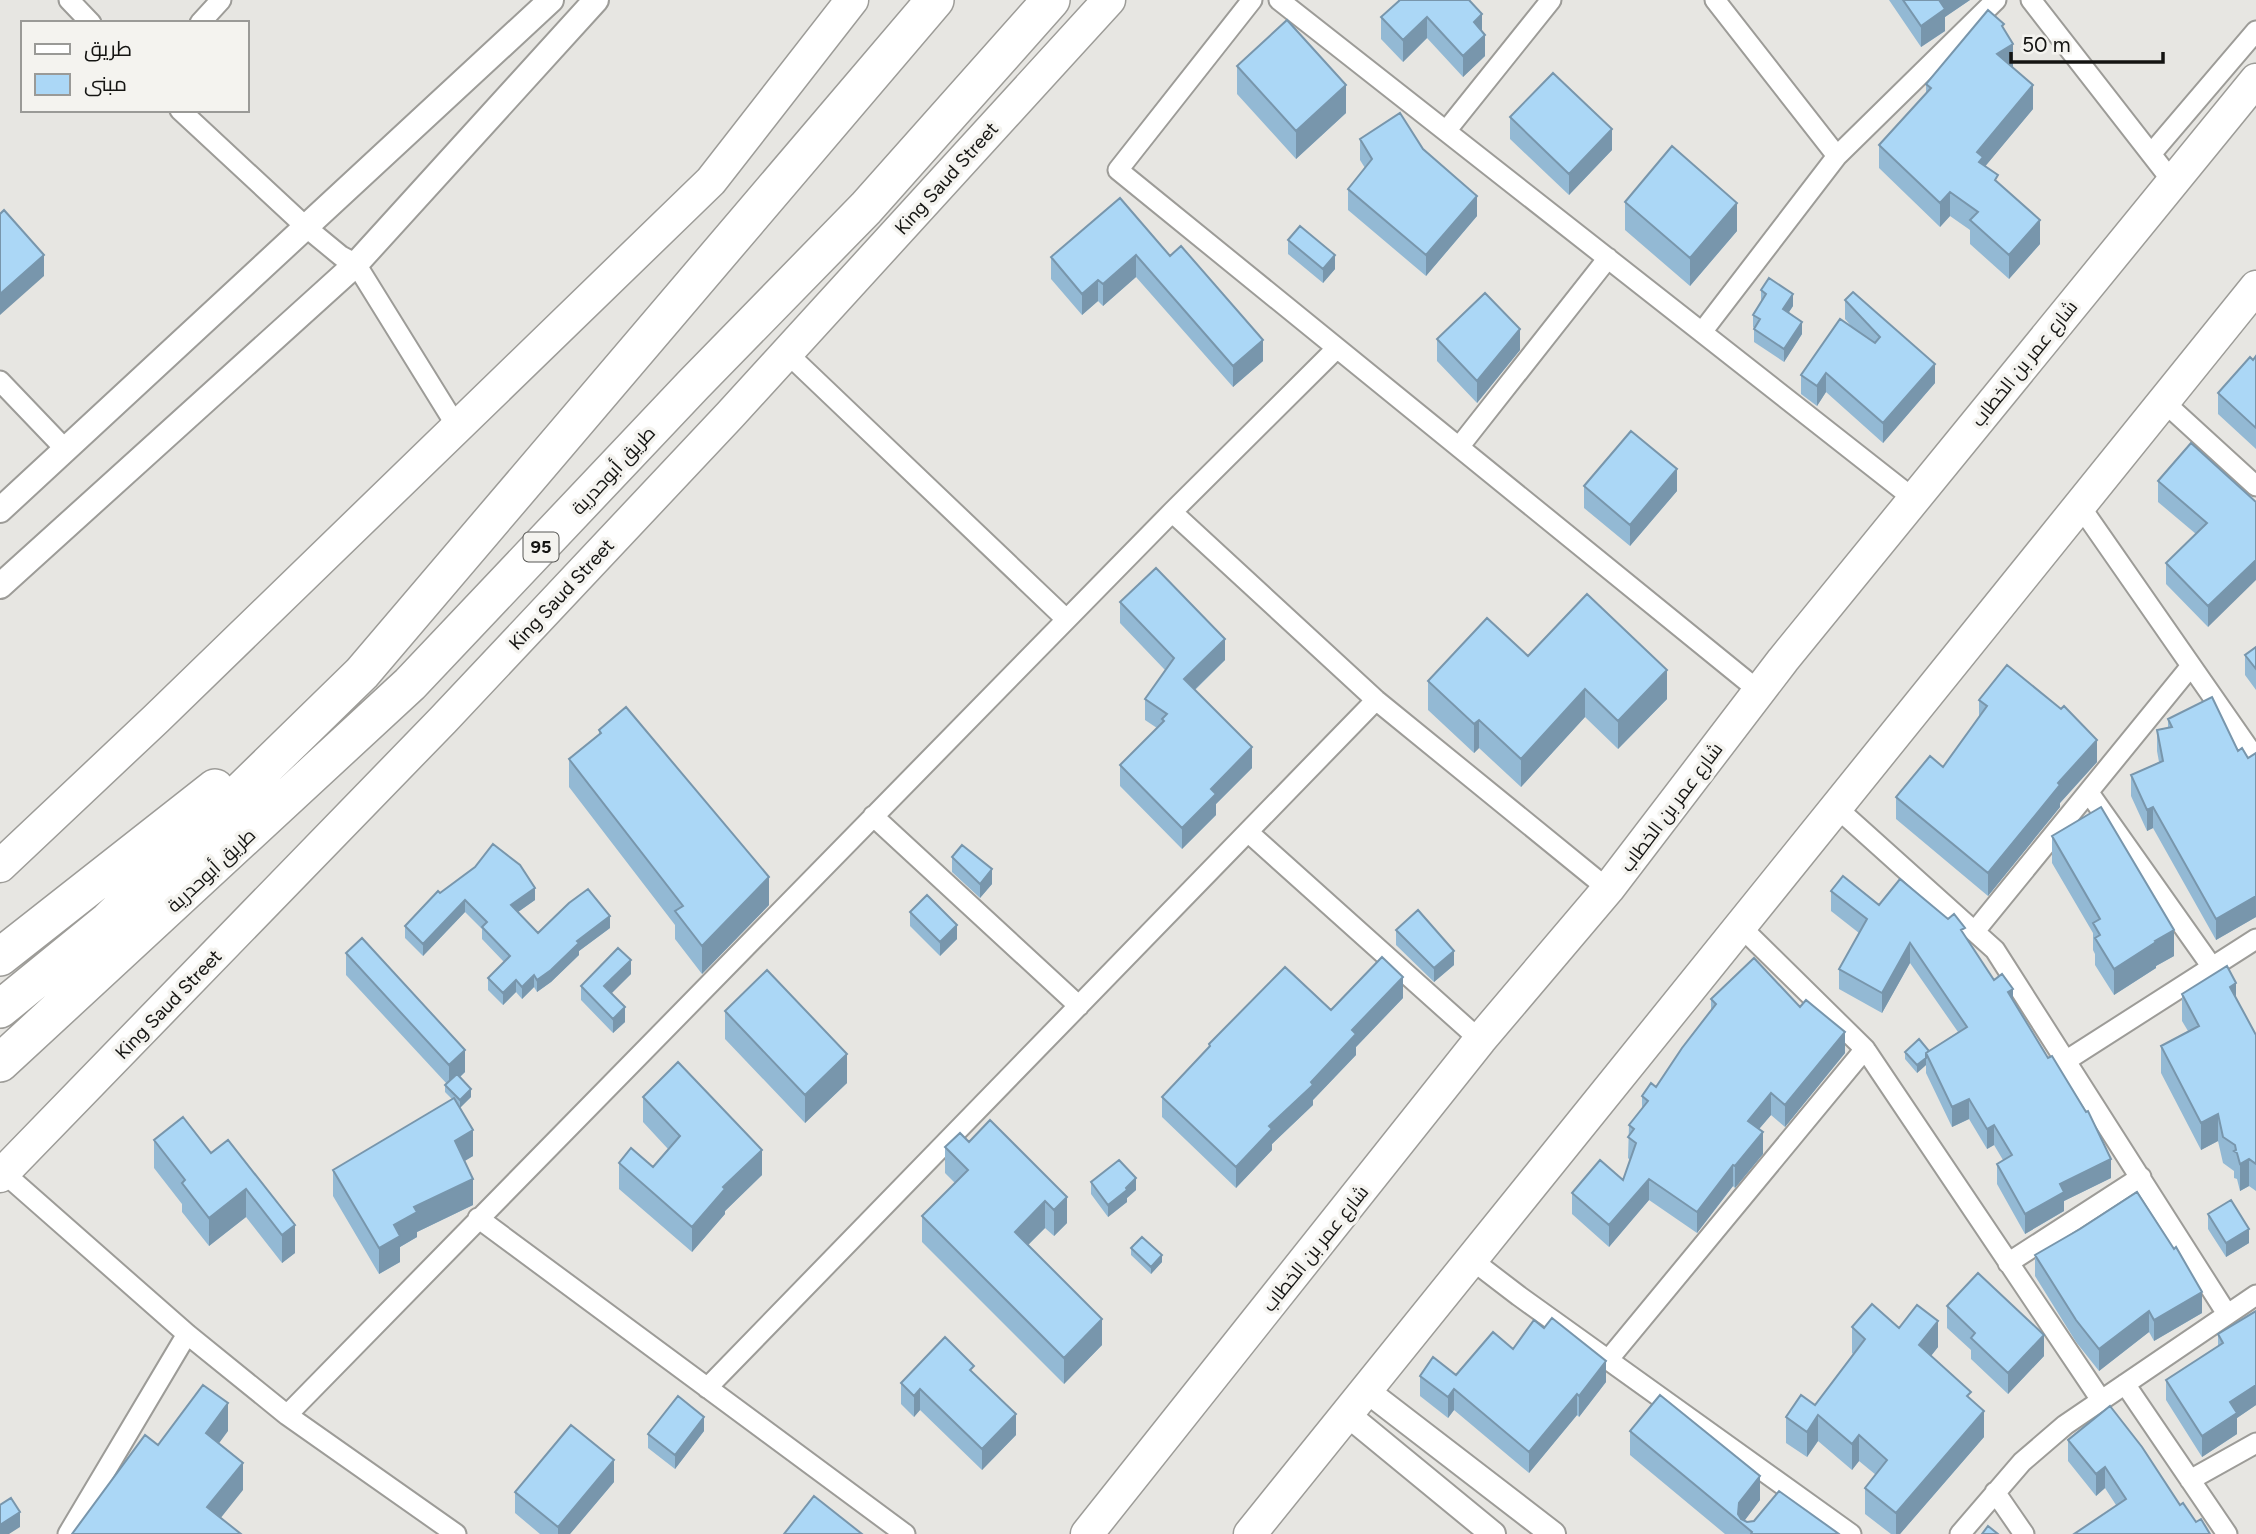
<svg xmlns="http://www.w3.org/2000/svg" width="2256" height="1534" font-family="Figtree,Cairo,sans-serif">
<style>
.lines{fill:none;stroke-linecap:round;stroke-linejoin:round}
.minor-casing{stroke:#9d9c98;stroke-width:23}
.tertiary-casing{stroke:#9d9c98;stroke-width:28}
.primary-casing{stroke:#9d9c98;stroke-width:35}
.motorway-casing{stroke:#9d9c98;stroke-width:40}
.minor{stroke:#fff;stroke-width:19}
.tertiary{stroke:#fff;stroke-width:24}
.primary{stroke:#fff;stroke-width:32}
.motorway{stroke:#fff;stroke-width:37}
.wall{fill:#93b9d4}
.shaded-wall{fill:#7896ac}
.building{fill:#abd7f6;stroke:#7896ac;stroke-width:2}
.labels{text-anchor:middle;stroke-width:7;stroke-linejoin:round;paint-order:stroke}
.shield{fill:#f4f3ef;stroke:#575754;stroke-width:2}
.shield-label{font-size:18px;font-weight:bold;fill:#141412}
.street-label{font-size:19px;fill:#141412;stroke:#f4f3ef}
</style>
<rect width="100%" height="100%" fill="#e7e6e2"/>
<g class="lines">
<g class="minor-casing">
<path id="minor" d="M69,0L91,23
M1252,0L1118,170L1759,691
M1279,0L1914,499
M1715,0L1837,156
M2031,0L2172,181
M200,23L221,0
M180,110L307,228L341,256L356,264L457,427
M1446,131L1551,0
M2151,154L2256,31
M1702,332L1837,156L1996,0
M787,353L1066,619
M0,381L66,450
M2164,402L2256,486
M1459,447L1608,258
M2080,506L2256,759
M1172,512L1376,700L1608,889
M2089,793L2212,967
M1837,808L1995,950L2227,1314
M873,816L1079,1006
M1248,832L1480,1040
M1741,927L1865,1049L2101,1400
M1975,931L2191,666
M2067,1060L2256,939
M4,1173L187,1334L287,1415L456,1534
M478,1218L905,1534
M1472,1260L1519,1296L1851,1534
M2008,1263L2141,1177
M1608,1360L1865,1049
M2125,1384L2227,1534
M707,1388L1376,700
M287,1415L1172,512L1337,348
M2190,1480L2256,1443
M1995,1492L2024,1534
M68,1534L187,1334
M1960,1534L2022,1462L2065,1425L2256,1295"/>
</g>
<g class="tertiary-casing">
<path id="tertiary" d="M0,510L551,0
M0,586L356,264L596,0
M1366,1390L1553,1534
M1347,1414L1493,1534"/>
</g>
<g class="primary-casing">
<path id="primary" d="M0,866L156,719L711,181L852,0
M0,1176L443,720L730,415L1109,0
M1087,1534L1480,1040L1608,889L1783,660L2256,80
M1250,1534L2256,287"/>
</g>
<g class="motorway-casing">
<path id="motorway" d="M0,957L215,788
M0,1009L108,921L362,673L935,0
M0,1063L410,684L694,384L866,208L1051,0"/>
</g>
<use href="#minor" class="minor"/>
<use href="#tertiary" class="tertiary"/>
<use href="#primary" class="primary"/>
<use href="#motorway" class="motorway"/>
</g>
<path class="wall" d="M1398,0H1469L1482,32L1485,56L1463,77L1427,38L1403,62L1381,39V17L1398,2Z
M1889,0H1970L1945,17V31L1921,47Z
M2004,29L2013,68L2033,109L1985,166L2040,244L2009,279L1970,244V230L1950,216L1940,227L1879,168V145L1926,94V84Z
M1237,66L1346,113L1296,159L1237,94Z
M1510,117L1612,150L1569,195L1510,139Z
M1360,139L1423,149L1477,216L1426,276L1348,210V189L1365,168L1360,160Z
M1120,198L1263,361L1233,387L1136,277L1103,306L1098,301L1082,315L1051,279V257Z
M1625,202L1737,231L1690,286L1625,230Z
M1288,240L1335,269L1323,283L1288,254Z
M1761,290L1793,306L1789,312L1802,334L1784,362L1754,342V328L1753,327V315L1761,302Z
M1845,300L1935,383L1883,443L1826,392L1817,406L1801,394V375L1852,327L1845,319Z
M1437,339L1520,350L1477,403L1437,361Z
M2256,356V449L2218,414V393Z
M2158,481L2256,502L2208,627L2166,584V563L2196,534L2158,502Z
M1584,486L1677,491L1630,546L1584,508Z
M1120,602L1225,660L1195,690L1252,768L1216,804V815L1182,849L1120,786V765L1157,728L1145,720V699L1165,670L1120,623Z
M2256,647V690L2245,675V655Z
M1528,656L1667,699L1618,749L1585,717L1521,787L1479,748L1474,753L1428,710V681Z
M1979,700L2097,762L2060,803V807L1988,896L1896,819V797L1943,767L1979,718Z
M2168,719L2238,751L2248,758L2256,753V917L2216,940L2153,828L2147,831L2131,796V775L2159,762L2157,751V730L2168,728Z
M599,730L769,905L702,974L675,939V925L569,787V759L599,735Z
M2052,836L2174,956L2156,966V968L2114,995L2095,965V954L2093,950V933L2052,863Z
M952,857L992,884L980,898L952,872Z
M1831,891L1879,905L1965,936L1994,980L2013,1001L2111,1178L2064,1201V1211L2025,1234L1997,1184V1164L2003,1160L1994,1145L1987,1149L1969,1119L1952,1127L1926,1073V1065L1917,1073L1905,1059V1052L1929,1051L1958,1032L1910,963L1882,1013L1839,989V969L1859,933L1831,911Z
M440,893L535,900L518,912L538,933L610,928L579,951V955L551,982L537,992L534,987L522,999L516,992L503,1005L488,990V978L504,962L482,939V929L465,912L423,956L405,938V926Z
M910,912L957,939L940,956L910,926Z
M1396,930L1454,965L1434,982L1396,945Z
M346,953L465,1072L460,1077L471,1097L460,1107L473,1156L464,1161L473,1205L417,1232V1237L400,1247V1262L379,1274L333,1196V1170L452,1099L445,1092V1085L447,1084L346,975Z
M631,974L611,993L625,1022L613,1033L581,1000V986Z
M2182,994L2236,998L2256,1035V1191L2249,1186L2240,1191L2237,1179L2234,1178V1171L2223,1163L2218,1141L2201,1150L2161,1073V1046L2188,1031L2182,1021Z
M1403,998L1356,1047V1055L1313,1100V1105L1272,1144V1150L1236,1188L1162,1117V1097L1209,1048V1044L1331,1010Z
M1711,999L1845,1053L1785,1127L1771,1115L1759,1129L1763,1154L1735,1188L1733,1186L1697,1233L1649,1200L1609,1247L1572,1214V1193L1623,1180L1630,1160L1628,1158L1629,1125L1642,1109V1096L1656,1087L1711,1011Z
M725,1011L847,1083L805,1123L725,1039Z
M643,1097L762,1175L725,1211V1214L692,1252L619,1189V1163L653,1167L668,1149L643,1122Z
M990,1120L1067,1223L1054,1236L1045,1228L1028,1245L1102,1345L1064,1384L922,1242V1216L955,1183L945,1173V1147L969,1142Z
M154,1140L211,1153L228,1140L295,1253L282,1263L246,1217L209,1246L182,1212V1204L154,1168Z
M1091,1182L1136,1190L1127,1198V1202L1108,1217L1091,1194Z
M2208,1214L2249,1243L2226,1257L2208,1229Z
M1131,1248L1162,1262L1151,1274L1131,1255Z
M2035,1255L2202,1313L2154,1341L2149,1332L2099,1371L2076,1342L2035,1276Z
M1947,1306L2044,1356L2008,1394L1971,1359V1350L1947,1328Z
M2256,1311V1405L2237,1418V1434L2202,1457L2166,1400V1380L2218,1346V1334Z
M1852,1327L1899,1328L1938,1347L1931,1356L1971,1400L1984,1437L1900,1534H1891L1865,1514V1488L1876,1475L1859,1461L1852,1470L1818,1441L1807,1457L1786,1443V1417L1815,1405L1853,1354L1852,1353Z
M1513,1349L1606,1382L1579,1417L1577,1415L1529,1473L1454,1410L1448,1418L1420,1396V1376L1456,1375Z
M974,1374L1016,1435L982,1470L920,1410L914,1417L901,1404V1383Z
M704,1431L675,1469L648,1448V1434Z
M1630,1431L1760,1500L1744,1521L1747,1522L1839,1534H1725L1630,1455Z
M2068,1440L2180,1505L2196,1522L2116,1505L2105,1488L2096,1496L2068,1461Z
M614,1482L570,1534H540L515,1513V1492Z"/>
<path class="shaded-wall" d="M1939,0H1970L1945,17V31L1921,47V26Z
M1482,14V36L1474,22Z
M1427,17V38L1403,62V40Z
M1485,35V56L1463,77V56Z
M2013,44V68L1997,54Z
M1346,85V113L1296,159V131Z
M2033,85V109L1983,169V181L1977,152Z
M1612,129V150L1569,195V174Z
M1950,192V216L1940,227V203Z
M1477,196V216L1426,276V255Z
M1737,203V231L1690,286V258Z
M2040,220V244L2009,279V255Z
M44,255V276L0,315V294Z
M1136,255V277L1103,306V284Z
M1335,255V269L1323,283V269Z
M1098,280V301L1082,315V294Z
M1793,294V306L1783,321V309Z
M1802,322V334L1784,362V349Z
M1520,329V350L1477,403V381Z
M1263,340V361L1233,387V366Z
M1935,364V383L1883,443V423Z
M1826,373V392L1817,406V386Z
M1677,469V491L1630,546V525Z
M2256,560V580L2208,627V606Z
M1225,639V660L1184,700V679Z
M1667,670V699L1618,749V721Z
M1585,689V717L1521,787V759Z
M1479,720V748L1474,753V724Z
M2097,740V762L2060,803V807L1988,896V873L2058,783Z
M1252,747V768L1216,804V815L1182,849V828L1211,789Z
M2153,807V828L2147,831V810Z
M992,869V884L980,898V884Z
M769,877V905L702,974V946Z
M535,888V900L511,917V905Z
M2256,896V917L2216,940V919Z
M465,900V912L423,956V944Z
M610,916V928L579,951V955L551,982L537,992V980L577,941Z
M957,925V939L940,956V942Z
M2174,930V956L2156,966V968L2114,995V969L2155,941Z
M1910,943V963L1882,1013V993Z
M1454,951V965L1434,982V968Z
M631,960V974L604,1001V986Z
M534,975V987L522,999V987Z
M1403,977V998L1356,1047V1055L1313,1100V1105L1272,1144V1150L1236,1188V1167L1269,1126L1311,1082L1352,1030Z
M516,980V992L503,1005V993Z
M2236,983V1010L2230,987Z
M2013,989V1009L2008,992Z
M625,1007V1022L613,1033V1019Z
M1845,1032V1053L1785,1127V1105Z
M465,1050V1072L449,1087V1065Z
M847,1054V1083L805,1123V1095Z
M1926,1058V1065L1917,1073V1065Z
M471,1089V1097L460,1108V1100Z
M1771,1093V1115L1748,1142V1121Z
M1969,1099V1119L1952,1127V1107Z
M2218,1114V1141L2201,1150V1123Z
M1994,1125V1145L1987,1149V1129Z
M473,1130V1156L455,1167V1141Z
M1763,1132V1154L1735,1188V1166Z
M762,1150V1175L725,1211V1214L692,1252V1227L723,1187Z
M2111,1159V1178L2064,1201V1211L2025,1234V1214L2060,1184Z
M2249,1159V1186L2240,1191V1164Z
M1733,1165V1186L1697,1233V1212Z
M1136,1178V1190L1127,1198V1202L1108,1217V1205Z
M473,1179V1205L417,1232V1237L400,1247V1262L379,1274V1248L394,1225L414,1207Z
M1649,1179V1200L1609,1247V1225Z
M246,1189V1217L209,1246V1218Z
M1067,1197V1223L1054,1236V1210Z
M1045,1201V1228L1015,1258V1232Z
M295,1225V1253L282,1263V1235Z
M2249,1229V1243L2226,1257V1243Z
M1162,1255V1262L1151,1274V1267Z
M2202,1292V1313L2154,1341V1320Z
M2149,1311V1332L2099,1371V1349Z
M1102,1319V1345L1064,1384V1358Z
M1938,1321V1347L1919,1371V1345Z
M2044,1335V1356L2008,1394V1373Z
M1606,1361V1382L1579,1417V1396Z
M2256,1385V1405L2237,1418V1434L2202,1457V1436L2230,1402Z
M920,1389V1410L914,1417V1396Z
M1454,1389V1410L1448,1418V1397Z
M1577,1394V1415L1529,1473V1452Z
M228,1403V1431L206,1461V1433Z
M1984,1411V1437L1900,1534H1896V1513Z
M1016,1414V1435L982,1470V1449Z
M1818,1415V1441L1807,1457V1432Z
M704,1417V1431L675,1469V1455Z
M1859,1435V1461L1852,1470V1444Z
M614,1460V1482L570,1534H558V1527Z
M243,1463V1490L208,1534L207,1507Z
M2105,1467V1488L2096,1496V1474Z
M1760,1476V1500L1742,1524L1738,1520L1739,1503Z
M20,1512V1527L9,1534H0V1525Z"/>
<path class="building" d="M1400,0H1469L1482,14L1474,22L1485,35L1463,56L1427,17L1403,40L1381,17Z
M1903,0H1939L1945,9L1921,26Z
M1988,10L2004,24L2002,26L2013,44L1997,54L2033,85L1977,152L1983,157L1979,162L1998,175L1995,180L2040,220L2009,255L1970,220L1978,212L1950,192L1940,203L1879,145L1931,88L1926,84Z
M1287,20L1346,85L1296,131L1237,66Z
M1553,73L1612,129L1569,174L1510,117Z
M1400,113L1423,149L1477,196L1426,255L1348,189L1372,159L1360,139Z
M1672,146L1737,203L1690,258L1625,202Z
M1120,198L1170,256L1181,246L1263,340L1233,366L1136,255L1103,284L1098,280L1082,294L1051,257Z
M4,210L44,255L0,294V214Z
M1300,226L1335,255L1323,269L1288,240Z
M1769,278L1793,294L1783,309L1802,322L1784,349L1754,329L1760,319L1753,315L1766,294L1761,290Z
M1853,292L1935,364L1883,423L1826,373L1817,386L1801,375L1840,319L1875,343L1880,337L1845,300Z
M1485,293L1520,329L1477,381L1437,339Z
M2256,356V428L2218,393L2250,357L2253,360Z
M1631,431L1677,469L1630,525L1584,486Z
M2191,443L2256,502V560L2208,606L2166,563L2207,523L2158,481Z
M1156,568L1225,639L1184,679L1252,747L1211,789L1216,794L1182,828L1120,765L1164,721L1162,719L1167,714L1145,699L1174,658L1120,602Z
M1587,594L1667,670L1618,721L1585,689L1521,759L1479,720L1474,724L1428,681L1487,618L1528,656Z
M2256,647V669L2245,655Z
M2007,665L2061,709L2064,706L2097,740L2058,783L2060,785L1988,873L1896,797L1930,756L1943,767L1987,706L1979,700Z
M2212,697L2238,751L2242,748L2248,758L2256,753V896L2216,919L2153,807L2147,810L2131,775L2163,761L2157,730L2172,727L2168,719Z
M626,707L769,877L702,946L675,911L683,906L569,759L601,733L599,730Z
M2101,807L2174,930L2155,941L2156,942L2114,969L2095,938L2100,935L2093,923L2100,919L2052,836Z
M493,844L520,865L535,888L511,905L538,933L569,903L588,889L610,916L577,941L579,943L551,970L537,980L534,975L522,987L516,980L503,993L488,978L510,956L482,927L487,922L465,900L423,944L405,926L438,891L440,893L475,867Z
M962,845L992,869L980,884L952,857Z
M1843,876L1879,905L1900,879L1948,919L1954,914L1965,928L1961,930L1994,980L2002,974L2013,989L2008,992L2048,1058L2052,1056L2086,1112L2088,1111L2111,1159L2060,1184L2064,1192L2025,1214L1997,1164L2012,1155L1994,1125L1987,1129L1969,1099L1952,1107L1926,1053L1967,1027L1910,943L1882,993L1839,969L1867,919L1831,891Z
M927,895L957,925L940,942L910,912Z
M1418,910L1454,951L1434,968L1396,930Z
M362,938L465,1050L449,1065L346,953Z
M618,948L631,960L604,986L625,1007L613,1019L581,986Z
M1382,957L1403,977L1352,1030L1356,1034L1311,1082L1313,1085L1269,1126L1272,1129L1236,1167L1162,1097L1210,1046L1209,1044L1285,967L1331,1010Z
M1754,958L1800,1007L1806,1000L1845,1032L1785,1105L1771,1093L1748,1121L1763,1132L1735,1166L1733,1165L1697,1212L1649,1179L1609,1225L1572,1193L1600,1160L1623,1180L1636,1143L1628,1137L1634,1129L1629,1125L1648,1101L1642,1096L1651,1083L1656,1087L1682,1048L1716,1004L1711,999Z
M2227,966L2236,983L2230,987L2256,1035V1164L2249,1159L2240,1164L2237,1153L2234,1151L2236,1150L2235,1145L2223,1137L2218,1114L2201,1123L2161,1046L2199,1026L2182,994Z
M767,970L847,1054L805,1095L725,1011Z
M1919,1039L1929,1051L1926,1053V1058L1917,1065L1905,1052Z
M678,1062L762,1150L723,1187L725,1189L692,1227L619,1163L631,1148L653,1167L680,1136L643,1097Z
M457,1074L471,1089L460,1100L445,1085Z
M454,1098L473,1130L455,1141L473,1179L414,1207L417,1212L394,1225L400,1236L379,1248L333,1170Z
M183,1117L211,1153L228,1140L295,1225L282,1235L246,1189L209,1218L182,1183L185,1180L154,1140Z
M990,1120L1067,1197L1054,1210L1045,1201L1015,1232L1102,1319L1064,1358L922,1216L968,1170L945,1147L960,1133L969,1142Z
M1119,1160L1136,1178L1126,1188L1127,1190L1108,1205L1091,1182Z
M2137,1192L2174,1249L2176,1247L2202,1292L2154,1320L2149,1311L2099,1349L2076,1320L2035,1255L2080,1229Z
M2231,1200L2249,1229L2226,1243L2208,1214Z
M1142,1237L1162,1255L1151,1267L1131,1248Z
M1978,1273L2044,1335L2008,1373L1971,1338L1975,1333L1947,1306Z
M1872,1304L1899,1328L1917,1305L1938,1321L1919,1345L1971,1392L1967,1396L1984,1411L1896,1513L1865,1488L1887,1460L1859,1435L1852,1444L1818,1415L1807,1432L1786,1417L1801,1395L1815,1405L1865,1339L1852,1327Z
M2256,1311V1385L2230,1402L2237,1413L2202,1436L2166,1380L2223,1343L2218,1334Z
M1552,1318L1606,1361L1579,1396L1577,1394L1529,1452L1454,1389L1448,1397L1420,1376L1433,1357L1456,1375L1493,1332L1513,1349L1534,1320L1544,1328Z
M945,1337L974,1366L970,1370L1016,1414L982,1449L920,1389L914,1396L901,1383Z
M203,1385L228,1403L206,1433L243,1463L207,1507L241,1534H72L145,1435L158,1445Z
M1660,1395L1760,1476L1739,1503L1738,1514L1741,1519L1747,1522L1754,1521L1779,1491L1839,1534H1751L1752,1532L1630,1431Z
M678,1396L704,1417L675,1455L648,1434Z
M2110,1406L2142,1447L2180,1505L2183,1503L2196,1522L2201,1519L2210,1534H2074L2126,1499L2105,1467L2096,1474L2068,1440Z
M571,1425L614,1460L558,1527L515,1492Z
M814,1496L862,1534H784Z
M11,1498L20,1512L0,1525V1505Z
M1988,1526L1998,1534H1982Z"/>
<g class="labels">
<rect class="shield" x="523.5" y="532.5" width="35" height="29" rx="5"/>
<g class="shield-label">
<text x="541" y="553">95</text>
</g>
<g class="street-label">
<text transform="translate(946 178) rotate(-48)" y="7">King Saud Street</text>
<text transform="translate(2024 363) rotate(-51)" y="7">شارع عمر بن الخطاب</text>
<text transform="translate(613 470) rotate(-47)" y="7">طريق أبوحدرية</text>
<text transform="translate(561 594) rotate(-47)" y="7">King Saud Street</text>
<text transform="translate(1671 807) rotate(-53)" y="7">شارع عمر بن الخطاب</text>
<text transform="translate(211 870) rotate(-43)" y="7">طريق أبوحدرية</text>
<text transform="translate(168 1004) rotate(-46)" y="7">King Saud Street</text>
<text transform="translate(1315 1248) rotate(-51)" y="7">شارع عمر بن الخطاب</text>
</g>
</g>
<rect x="21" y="21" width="228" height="91" fill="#f4f3ef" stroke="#9a9a97" stroke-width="2"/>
<rect x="35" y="44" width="35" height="10" fill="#ffffff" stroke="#9a9a97" stroke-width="2"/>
<text x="84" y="56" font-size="21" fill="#141412">طريق</text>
<rect x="35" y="74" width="35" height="21" fill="#abd7f6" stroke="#9a9a97" stroke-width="2"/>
<text x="84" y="91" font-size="21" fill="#141412">مبنى</text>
<path d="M2011 52v10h152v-10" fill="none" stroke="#141412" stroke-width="3.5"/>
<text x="2022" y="52" font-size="21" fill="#141412" stroke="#f4f3ef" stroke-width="5" paint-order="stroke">50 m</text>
</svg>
